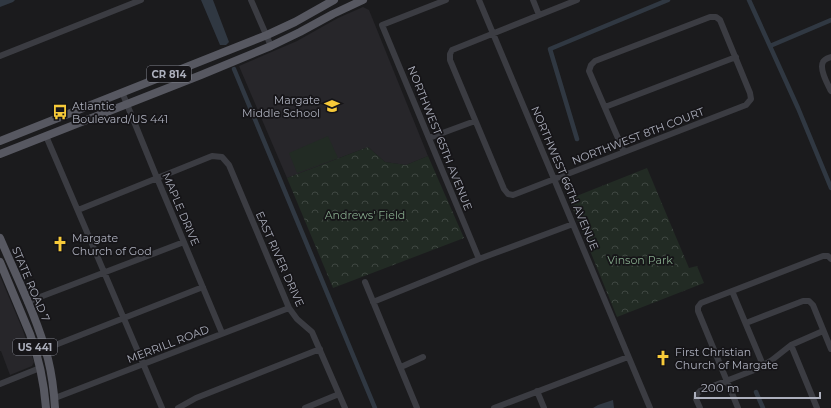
<svg xmlns="http://www.w3.org/2000/svg" width="831" height="408" font-family="Montserrat,sans-serif">
<style>
.built{fill:#27262a}
.grass{fill:#222b24}
.forest{fill:url(#forest-crowns)}
.water{fill:#303842}
.lines{fill:none;stroke-linecap:round;stroke-linejoin:round}
.canal{stroke:#303842;stroke-width:4.5}
.minor{stroke:#3b3c42;stroke-width:6}
.major{stroke:#575861;stroke-width:8}
.labels{text-anchor:middle;stroke-width:3.5;stroke-linejoin:round;paint-order:stroke}
.shield{fill:#161518;stroke:#80828c;stroke-width:1}
.shield-label{font-size:10px;font-weight:bold;fill:#adb0bd}
.poi-label{font-size:11px;fill:#adb0bd;stroke:#161518;text-anchor:start}
.street-label{font-size:11px;fill:#adb0bd;stroke:#161518}
.park-label{font-size:11px;fill:#84a88a;stroke:#161518}
</style>
<defs>
<pattern id="forest-crowns" width="20" height="18" patternUnits="userSpaceOnUse"><rect width="20" height="18" fill="#222b24"/><path d="M2 6a3 3 0 1 1 6 0M12 15a3 3 0 1 1 6 0" fill="none" stroke="#3f4742"/></pattern>
</defs>
<rect width="100%" height="100%" fill="#1b1b1d"/>
<path class="built" d="M363,7L369,10L428,156L406,165L385,162L368,147L287,178L239,66L297,41L338,18Z
M0,276L22,328L34,362L32,366L10,375L1,351H0Z"/>
<path class="grass" d="M328,136L338,158L297,173L289,153Z"/>
<path class="forest" d="M368,147L385,162L406,165L428,156L464,238L333,288L287,178Z
M647,168L689,268L697,266L704,283L617,317L569,199Z"/>
<path class="water" d="M0,0H15L13,2L0,7Z
M201,0H213L229,42L226,45H220Z
M613,400L614,408H593L598,405Z"/>
<g class="lines">
<path class="canal" d="M749,0L798,108L831,188
M770,46L831,20
M234,69L375,408
M577,139L550,49L668,0
M756,392L763,408"/>
<path class="minor" d="M251,0L271,46
M446,0L382,25L479,259
M479,0L650,408
M533,0L539,15
M577,0L452,50L450,54V60L504,189L508,194L513,195L746,105L751,99L750,93L720,20L716,17H710L595,61L591,65L589,71L624,152
M0,56L141,0
M831,57C828,58 824,59 823,62C819,69 828,85 831,91
M122,92L157,178L222,333
M605,107L736,57
M46,136L162,408
M429,138L475,121
M78,210L212,156L222,157L229,165L289,308L297,319L312,332L345,408
M365,282L417,408
M732,291L763,365
M27,302L184,242
M373,302L479,259L573,224
M746,323L803,301H809L813,305L831,349
M791,345L817,408
M45,349L203,287
M401,367L423,357
M0,384L40,368
M537,391L544,408
M55,398L289,308
M178,408L196,398L320,349
M305,408L339,394
M494,408L628,357
M700,408L696,399L697,394L700,391L757,369L772,360L791,345L823,331
M738,408L698,311V307L701,303L823,256H828L831,259"/>
<path class="major" d="M0,141L267,35L295,22L334,0
M0,154L201,75L271,46L300,32L333,14L363,0
M0,238C17,278 37,317 48,359C52,375 54,392 55,408
M0,262L30,334C39,358 44,383 46,408"/>
</g>
<defs>
<g id="school-bare" transform="scale(1.2)"><path d="M0-5L7-2L0 1L-7-2ZM-4 1L0 2.5L4 1V4Q0 6-4 4Z" fill="#f7ca39" stroke="#161518" stroke-width="2.5" paint-order="stroke"/></g>
<g id="bus-bare" transform="scale(1.2)"><path d="M-5-6H5V4H4V6H2V4H-2V6H-4V4H-5ZM-3.5-4V0h7V-4ZM-3.5 1.2v1.5H-2V1.2ZM2 1.2v1.5H3.5V1.2Z" fill="#f7ca39" stroke="#161518" stroke-width="2.5" paint-order="stroke"/></g>
<g id="church-bare" transform="scale(1.2)"><path d="M-1.2-6h2.4v3.5h3.3v2.4h-3.3V6h-2.4V-.1h-3.3v-2.4h3.3Z" fill="#f7ca39" stroke="#161518" stroke-width="2.5" paint-order="stroke"/></g>
</defs>
<g fill-rule="evenodd">
<use href="#school-bare" x="332" y="106"/>
<use href="#bus-bare" x="60" y="112"/>
<use href="#church-bare" x="60" y="244"/>
<use href="#church-bare" x="663" y="358"/>
</g>
<g class="labels">
<g class="shield">
<rect x="147" y="66" width="44" height="16" rx="3"/>
<rect x="13" y="339" width="44" height="16" rx="3"/>
</g>
<g class="shield-label">
<text x="169" y="78">CR 814</text>
<text x="35" y="351">US 441</text>
</g>
<g class="poi-label">
<text x="320" y="104" text-anchor="end">Margate<tspan x="320" dy="13">Middle School</tspan></text>
<text x="72" y="110">Atlantic<tspan x="72" dy="13">Boulevard/US 441</tspan></text>
<text x="72" y="242">Margate<tspan x="72" dy="13">Church of God</tspan></text>
<text x="675" y="356">First Christian<tspan x="675" dy="13">Church of Margate</tspan></text>
</g>
<g class="street-label">
<text transform="translate(638 136) rotate(-21)" y="4">NORTHWEST 8TH COURT</text>
<text transform="translate(440 138) rotate(68)" y="4">NORTHWEST 65TH AVENUE</text>
<text transform="translate(565 178) rotate(67)" y="4">NORTHWEST 66TH AVENUE</text>
<text transform="translate(181 209) rotate(67)" y="4">MAPLE DRIVE</text>
<text transform="translate(280 259) rotate(66)" y="4">EAST RIVER DRIVE</text>
<text transform="translate(31 284) rotate(67)" y="4">STATE ROAD 7</text>
<text transform="translate(168 344) rotate(-21)" y="4">MERRILL ROAD</text>
</g>
<g class="park-label">
<text x="365" y="219">Andrews' Field</text>
<text x="640" y="264">Vinson Park</text>
</g>
</g>
<path d="M695 392v6h125v-6" fill="none" stroke="#adb0bd" stroke-width="2"/>
<text x="701" y="392" font-size="12" fill="#adb0bd" stroke="#161518" stroke-width="3" paint-order="stroke">200 m</text>
</svg>
